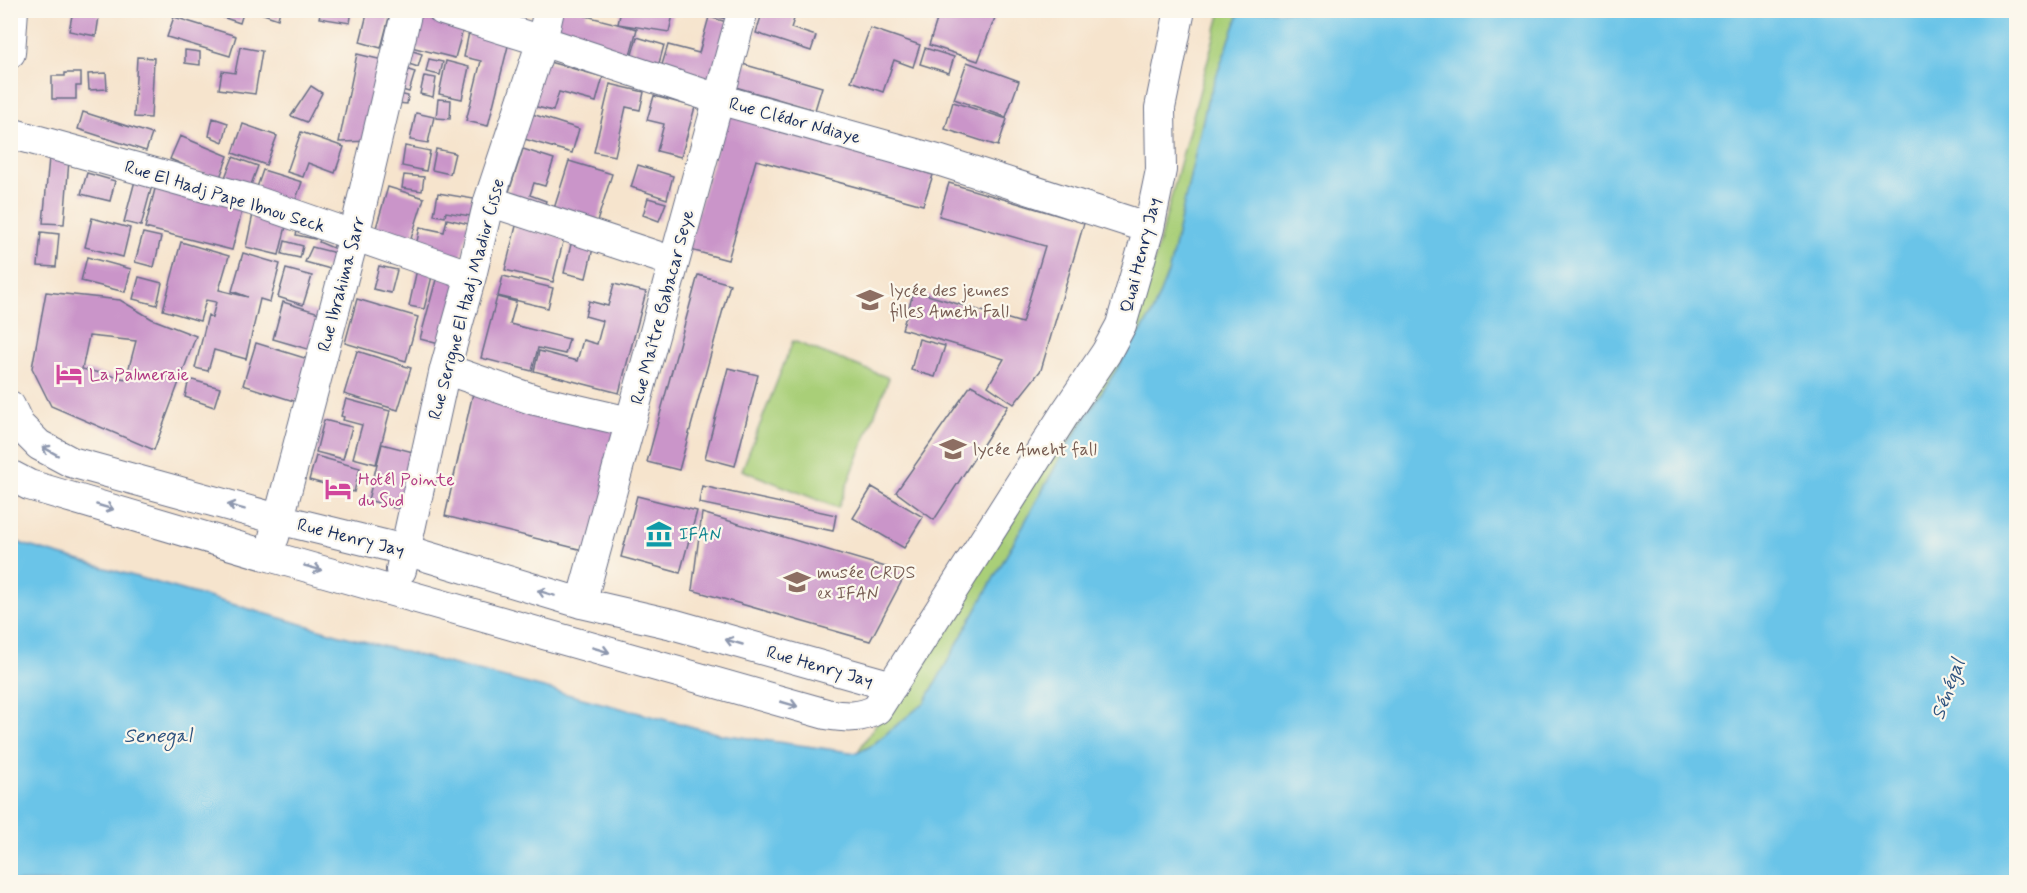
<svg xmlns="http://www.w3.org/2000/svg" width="2027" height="893" font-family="Mynerve,sans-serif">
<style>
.green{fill:#a9cf78;stroke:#627f6b;stroke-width:1.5}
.water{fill:#6ac4e8;stroke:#427aa3;stroke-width:1.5}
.building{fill:#ca95c9;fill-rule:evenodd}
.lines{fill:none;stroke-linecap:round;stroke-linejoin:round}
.minor-casing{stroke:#686e85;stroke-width:32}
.minor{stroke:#fff;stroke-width:30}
.oneway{stroke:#8d97ae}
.labels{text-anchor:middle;stroke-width:4.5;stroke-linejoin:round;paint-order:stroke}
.street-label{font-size:18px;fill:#1b2f5e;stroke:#fbf7ec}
.education-label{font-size:18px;fill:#785e54;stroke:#fbf7ec;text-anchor:start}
.hotel-label{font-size:18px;fill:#b23c85;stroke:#fbf7ec;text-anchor:start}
.culture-label{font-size:18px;fill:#0d838f;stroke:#fbf7ec;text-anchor:start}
.water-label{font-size:20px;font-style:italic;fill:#2f5480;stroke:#fbf7ec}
</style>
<rect width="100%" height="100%" fill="#fbf7ec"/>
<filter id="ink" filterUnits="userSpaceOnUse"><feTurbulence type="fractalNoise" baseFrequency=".0167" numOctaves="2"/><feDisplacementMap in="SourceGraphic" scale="12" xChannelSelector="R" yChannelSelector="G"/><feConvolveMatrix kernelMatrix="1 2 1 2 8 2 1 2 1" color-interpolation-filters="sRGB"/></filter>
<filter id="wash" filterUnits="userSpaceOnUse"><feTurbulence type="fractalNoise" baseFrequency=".008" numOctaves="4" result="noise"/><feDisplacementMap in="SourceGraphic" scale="24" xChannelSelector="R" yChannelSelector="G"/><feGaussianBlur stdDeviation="1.35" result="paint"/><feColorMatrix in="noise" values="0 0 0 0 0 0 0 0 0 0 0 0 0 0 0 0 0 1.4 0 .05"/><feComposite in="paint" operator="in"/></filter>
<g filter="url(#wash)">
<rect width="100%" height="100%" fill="#f6e4cd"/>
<path class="green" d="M1221,11H1240L1207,102L1169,270L1151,316L1066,448L925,702L871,746L857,753L1137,325Z
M793,341L889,378L838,508L742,470Z"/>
<path class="water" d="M1240,11H2016V882H11V539L25,545L340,635L720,734L857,753L871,746L925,702L1066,448L1151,316L1169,270L1207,102Z"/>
<g id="blocks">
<path class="building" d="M73,10H100L96,36L69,31Z
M115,10H143L142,16Z
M201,10H244L240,23Z
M252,10H280L278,19Z
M321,10H352L350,23L319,18Z
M368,10H391L381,48L360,42Z
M553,10H587L586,16L637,29L629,59L546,37Z
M621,10H657V12L673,15L669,32L618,24Z
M708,10H737L734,21L707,14Z
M763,10H797L791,28L816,36L811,51L756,33Z
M940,10H998L978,61L929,45Z
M415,14L464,26L455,58L407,46Z
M174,17L236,36L230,56L167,37Z
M709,17L734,24L717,83L661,68L668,45L699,53Z
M870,28L920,45L913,67L894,60L883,92L851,81Z
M469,32L509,42L488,126L466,121L481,61L464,57Z
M637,37L664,45L658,67L631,58Z
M240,47L262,51L255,94L219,89L222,71L235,73Z
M404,48L422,54L418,67L400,61Z
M925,48L954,57L949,73L920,64Z
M185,50L200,52V65L185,63Z
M357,54L387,61L374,141L339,142Z
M137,57L154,58L151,118L134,117Z
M429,59L443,62L440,75L426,72Z
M542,60L603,77L596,102L559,92L553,111L529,105Z
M446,61L469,67L462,99L439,94Z
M967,62L1019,81L1006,117L954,99Z
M739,63L822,87L815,110L732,86Z
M399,67L415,72L409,92L392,87Z
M65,73H81V86H76V99H52V76H65Z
M106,73L107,89L89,90L88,74Z
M424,76L436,78L433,97L420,94Z
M610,84L644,92L640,110L626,107L615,156L594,152Z
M311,86L322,93L307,122L291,116Z
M399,94L408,96L407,104L398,103Z
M654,96L695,107L681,157L657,151L664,124L647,120Z
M438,99L451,100L450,119L436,118Z
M953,102L1007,119L998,146L945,129Z
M83,112L152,134L146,151L78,129Z
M416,113L434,117L428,143L410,140Z
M529,113L579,129L572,153L521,138Z
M727,113L933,175L923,205L756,160L728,260L687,249Z
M213,118L228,123L223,142L209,136Z
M243,124L277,136L266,165L233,153Z
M301,132L344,147L335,173L308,163L303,177L287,172Z
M180,136L228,156L219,180L170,159Z
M405,146L430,151L426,171L402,166Z
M436,149L455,153L450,174L432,170Z
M523,149L554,159L545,186L534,183L530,195L546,201L542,213L506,201Z
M233,157L258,166L249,190L224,180Z
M49,158L69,160L64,224L43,223Z
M569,161L612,174L595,228L552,215Z
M638,165L673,176L667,199L631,187Z
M263,170L302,182L294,205L255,193Z
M87,173L115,181L110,201L81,194Z
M404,175L424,177L422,191L402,188Z
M136,177L153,182L141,226L124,222Z
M949,183L1084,223L1041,370L1014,404L988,386L1004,359L902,329L914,291L1022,323L1045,246L939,216Z
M156,185L243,207L232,250L145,228Z
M388,187L424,198L408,248L373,238Z
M438,193L474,199L470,216L446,212L445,217L434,215Z
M648,198L666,203L659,221L643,215Z
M253,214L287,222L279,255L246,247Z
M92,218L130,228L123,257L85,247Z
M447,219L469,224L460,261L415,251L420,227L444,232Z
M300,221L318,226L315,239L296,235Z
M516,226L564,238L553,282L505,270Z
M324,230L338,236L333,248L319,242Z
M41,232L59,234L56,267L38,266Z
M143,233L161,237L154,267L135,262Z
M285,241L303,246L300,258L282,254Z
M181,242L229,256L219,290L248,297L232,291L243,253L280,264L270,302L260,299L246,359L214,350L208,371L195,368L208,315L212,318L216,302L206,300L200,321L163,310Z
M571,244L593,248L586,278L564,273Z
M312,247L336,253L334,270L305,262Z
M87,257L131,269L125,292L81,281Z
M379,266L397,270L391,293L373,289Z
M286,269L312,276L303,305L278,297Z
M417,269L433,272L424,309L409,306Z
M698,275L730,284L679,470L647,462Z
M437,276L461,282L443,345L420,339Z
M503,276L553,288L548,308L498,296Z
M139,277L162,283L157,305L133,299Z
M614,284L646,292L619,393L534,371L539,351L577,361L583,340L597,344L603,321L585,316L589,301L608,306Z
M46,292L120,300L152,319L196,336L154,450L51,406L32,368ZM89,336L136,341L126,379L82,369Z
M497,297L516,302L510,324L569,339L565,354L538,348L532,371L481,358Z
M357,299L418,317L406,361L345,343Z
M283,302L329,316L318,352L273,339Z
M919,339L945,346L935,377L911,370Z
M256,343L311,360L297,402L243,385Z
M357,351L411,368L398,410L344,394Z
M728,368L758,375L735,466L705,458Z
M189,379L220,388L214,407L185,397Z
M971,385L1008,406L934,520L896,492Z
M473,393L622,430L591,552L445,516Z
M346,399L390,411L376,464L353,458L362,425L343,420L344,417L341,416Z
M324,420L352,427L343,459L316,452Z
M382,444L417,453L403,510L368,500Z
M316,456L360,468L354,492L309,480Z
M702,486L836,515L833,531L699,503Z
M872,487L923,517L904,548L853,518Z
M637,496L697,511L680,573L621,557Z
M702,513L906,573L870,641L692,590Z"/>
</g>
</g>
<g filter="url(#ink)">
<use href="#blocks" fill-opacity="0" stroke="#686e85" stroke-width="1.5"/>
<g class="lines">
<g class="minor-casing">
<path id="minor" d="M443,10L542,41L718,99L941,161L1149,228
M10,53L13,10
M10,133L252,200L471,276
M489,201L674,262
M445,369L535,400L630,422
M10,406L19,425L39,445L71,462L278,519L405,550L581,603L672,624L892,686
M10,475L29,485L269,556L826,714C844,717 861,719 877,709L1064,415L1106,353L1121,325L1149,228L1161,170L1160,108L1180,10
M274,537L354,236L407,10
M401,570L445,369L471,276L489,201L542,41L549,10
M581,603L743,10"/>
</g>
<use href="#minor" class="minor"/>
</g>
<defs><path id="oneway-shaft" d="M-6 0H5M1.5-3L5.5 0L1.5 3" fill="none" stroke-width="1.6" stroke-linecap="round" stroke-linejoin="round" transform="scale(1.5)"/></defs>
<g class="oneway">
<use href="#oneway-shaft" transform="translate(50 451) rotate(-151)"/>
<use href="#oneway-shaft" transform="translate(105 507) rotate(16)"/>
<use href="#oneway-shaft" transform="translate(236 507) rotate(-165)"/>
<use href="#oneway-shaft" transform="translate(313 568) rotate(15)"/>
<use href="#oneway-shaft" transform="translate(546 593) rotate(-163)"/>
<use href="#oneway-shaft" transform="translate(734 642) rotate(-164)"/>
<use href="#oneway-shaft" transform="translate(601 650) rotate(16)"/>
<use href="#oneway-shaft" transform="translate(789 704) rotate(16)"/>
</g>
</g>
<defs>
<g id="school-bare" transform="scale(2.07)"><path d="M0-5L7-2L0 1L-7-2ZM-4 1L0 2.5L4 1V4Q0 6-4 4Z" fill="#8d6e63" stroke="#fbf7ec" stroke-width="2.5" paint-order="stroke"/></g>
<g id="hotel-bare" transform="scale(2.07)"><path d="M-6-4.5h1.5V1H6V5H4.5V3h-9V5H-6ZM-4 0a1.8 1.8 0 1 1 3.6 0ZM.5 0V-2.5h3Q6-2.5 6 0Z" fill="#d1479c" stroke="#fbf7ec" stroke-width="2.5" paint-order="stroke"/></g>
<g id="university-bare" transform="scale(2.07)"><path d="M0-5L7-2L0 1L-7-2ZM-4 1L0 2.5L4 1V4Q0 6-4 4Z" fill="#8d6e63" stroke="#fbf7ec" stroke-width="2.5" paint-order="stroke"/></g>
<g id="museum-bare" transform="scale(2.07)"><path d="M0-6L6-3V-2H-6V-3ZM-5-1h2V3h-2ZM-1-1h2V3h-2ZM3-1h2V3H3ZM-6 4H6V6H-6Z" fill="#0f9aa8" stroke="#fbf7ec" stroke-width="2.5" paint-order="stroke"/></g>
</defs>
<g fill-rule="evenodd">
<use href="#school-bare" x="870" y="300"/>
<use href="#hotel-bare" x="69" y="374"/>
<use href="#university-bare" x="953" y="449"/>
<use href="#hotel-bare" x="338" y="489"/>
<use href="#museum-bare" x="659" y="534"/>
<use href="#university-bare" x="797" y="582"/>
</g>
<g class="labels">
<g class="street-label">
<text transform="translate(795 120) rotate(15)" y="6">Rue Clédor Ndiaye</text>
<text transform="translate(225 196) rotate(17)" y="6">Rue El Hadj Pape Ibnou Seck</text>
<text transform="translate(1140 255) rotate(-76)" y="6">Quai Henry Jay</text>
<text transform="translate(341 284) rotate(-75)" y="6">Rue Ibrahima Sarr</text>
<text transform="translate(466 299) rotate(-75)" y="6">Rue Serigne El Hadj Madior Cisse</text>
<text transform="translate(662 307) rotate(-75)" y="6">Rue Maître Babacar Seye</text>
<text transform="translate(351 537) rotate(14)" y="6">Rue Henry Jay</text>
<text transform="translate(820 666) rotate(16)" y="6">Rue Henry Jay</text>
</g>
<g class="education-label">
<text x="890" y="296">lycée des jeunes<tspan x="890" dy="21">filles Ameth Fall</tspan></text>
<text x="973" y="455">lycée Ameht fall</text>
<text x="817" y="578">musée CRDS<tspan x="817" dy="21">ex IFAN</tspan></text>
</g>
<g class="hotel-label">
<text x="89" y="380">La Palmeraie</text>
<text x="358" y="485">Hotél Pointe<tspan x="358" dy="21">du Sud</tspan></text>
</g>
<g class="culture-label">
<text x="679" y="540">IFAN</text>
</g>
<g class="water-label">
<text transform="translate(1947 689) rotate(-70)" y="7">Sénégal</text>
<text x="158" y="742">Senegal</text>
</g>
</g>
<rect width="2027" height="893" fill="none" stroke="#fbf7ec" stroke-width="36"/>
</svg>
